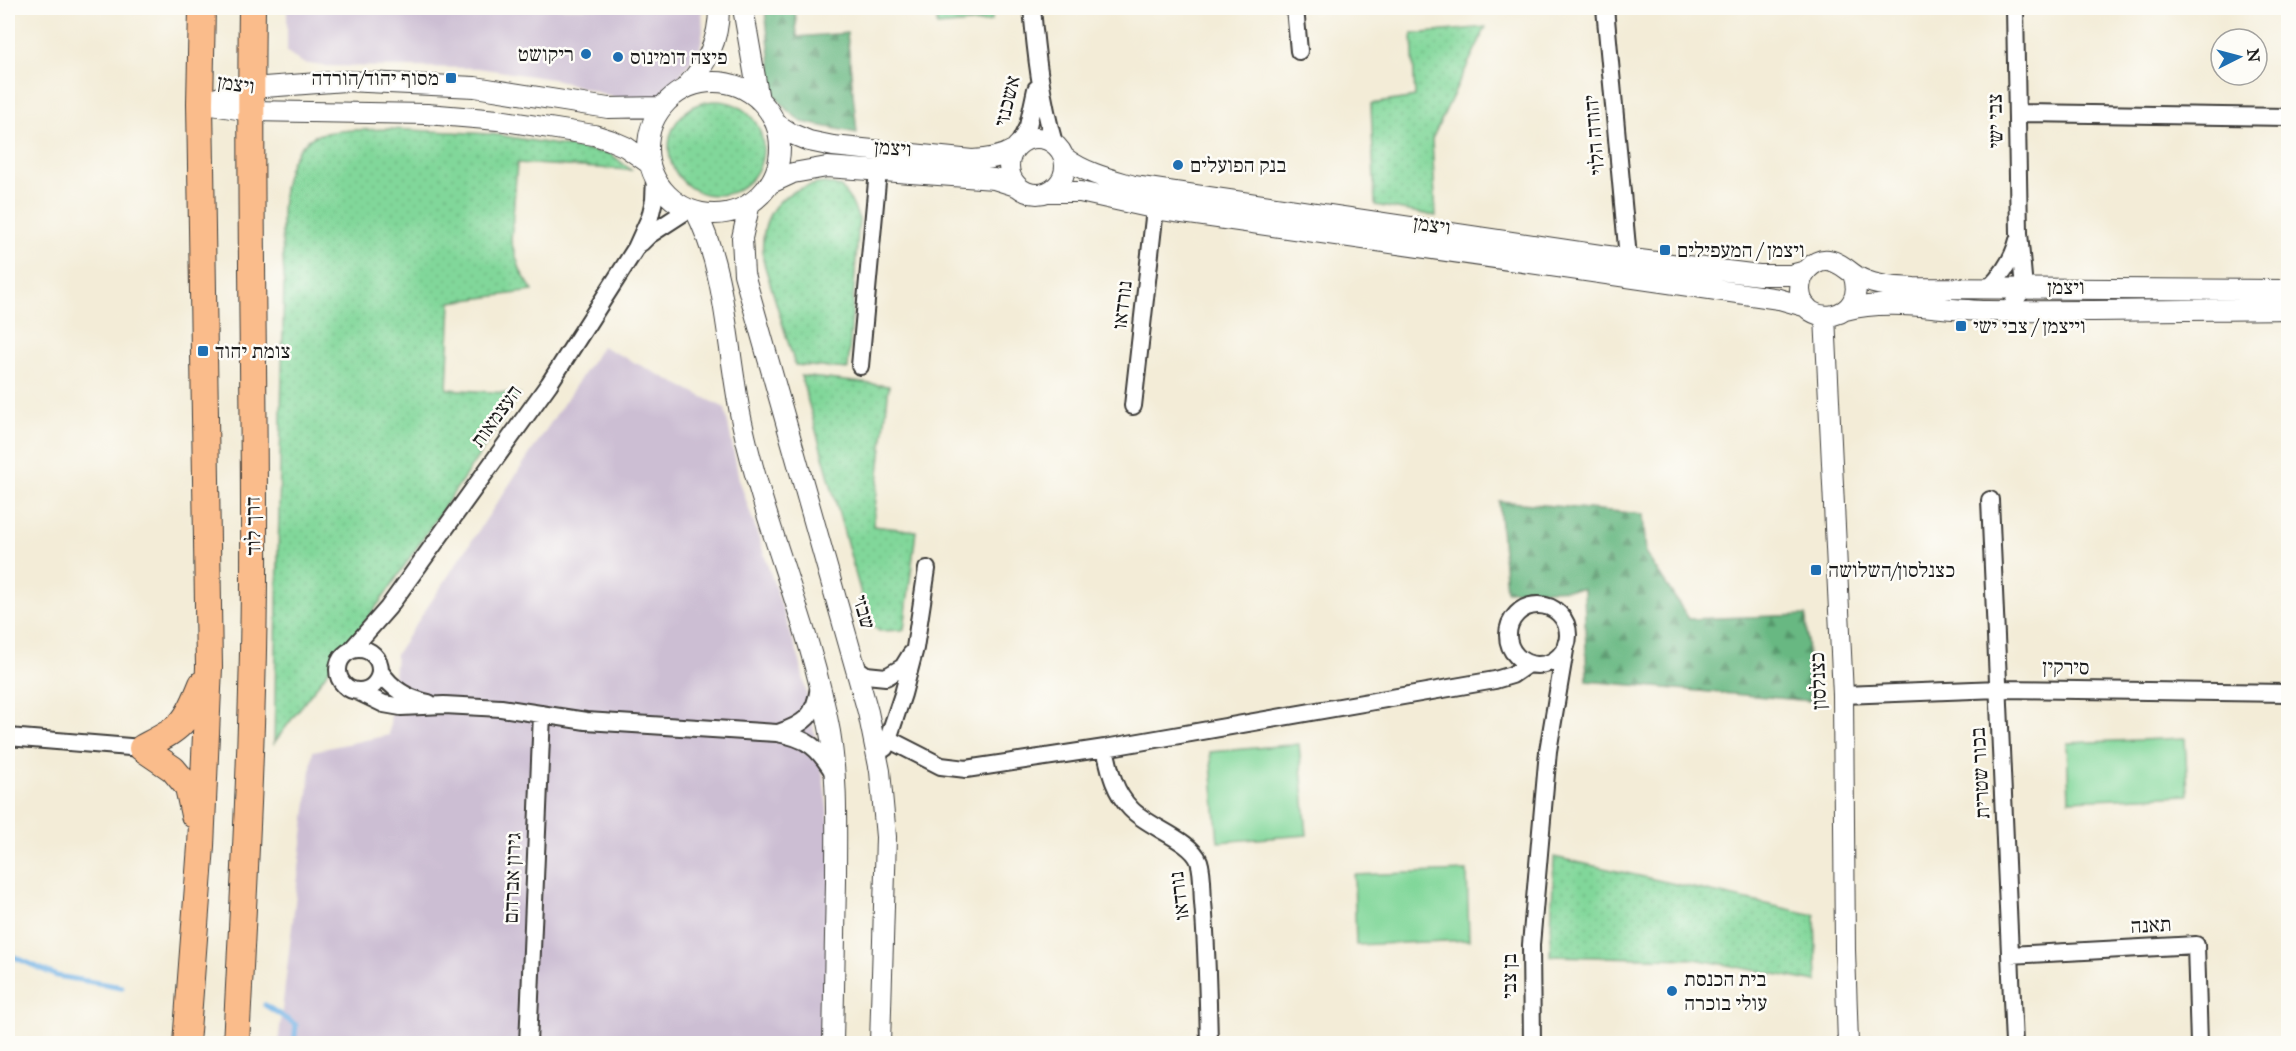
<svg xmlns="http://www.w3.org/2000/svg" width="2296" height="1051" font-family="'IM FELL Great Primer','Frank Ruhl Libre',serif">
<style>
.industrial{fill:#ccbed3}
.grass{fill:url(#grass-dots);stroke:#4e7a5b;stroke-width:1.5}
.forest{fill:url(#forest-firs);stroke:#426a4f;stroke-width:1.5}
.pitch{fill:#81d79a;stroke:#4e7a5b;stroke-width:1.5}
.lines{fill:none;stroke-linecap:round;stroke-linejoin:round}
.stream{stroke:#72b3e6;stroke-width:5}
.minor-casing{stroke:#3c3b38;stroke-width:20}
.tertiary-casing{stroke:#3c3b38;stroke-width:22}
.primary-casing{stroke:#3c3b38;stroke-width:28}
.minor{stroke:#fff;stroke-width:16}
.tertiary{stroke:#fff;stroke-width:20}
.primary{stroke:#fabc8b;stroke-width:26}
.poi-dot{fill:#1f6fb2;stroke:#fdfcf7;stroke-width:2}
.labels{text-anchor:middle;stroke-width:5;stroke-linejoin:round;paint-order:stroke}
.poi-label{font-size:21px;fill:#1c1c1c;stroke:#fdfcf7;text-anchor:start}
.street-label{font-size:21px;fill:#1c1c1c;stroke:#fdfcf7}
</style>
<defs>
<pattern id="grass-dots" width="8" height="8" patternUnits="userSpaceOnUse" patternTransform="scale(1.5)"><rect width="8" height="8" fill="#81d79a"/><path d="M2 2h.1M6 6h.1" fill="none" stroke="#6fb884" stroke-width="1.8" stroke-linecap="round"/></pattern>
<pattern id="forest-firs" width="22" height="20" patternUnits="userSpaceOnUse" patternTransform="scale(1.5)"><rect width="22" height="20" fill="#68b882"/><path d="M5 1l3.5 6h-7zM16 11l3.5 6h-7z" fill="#55956a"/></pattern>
</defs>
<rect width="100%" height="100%" fill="#fdfcf7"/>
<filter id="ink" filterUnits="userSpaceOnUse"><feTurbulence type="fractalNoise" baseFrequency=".0167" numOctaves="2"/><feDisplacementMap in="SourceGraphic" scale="12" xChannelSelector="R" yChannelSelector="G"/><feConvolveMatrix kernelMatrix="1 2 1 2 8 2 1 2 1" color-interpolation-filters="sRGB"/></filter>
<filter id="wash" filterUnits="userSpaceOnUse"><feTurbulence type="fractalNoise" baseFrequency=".008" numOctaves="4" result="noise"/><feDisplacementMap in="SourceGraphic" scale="24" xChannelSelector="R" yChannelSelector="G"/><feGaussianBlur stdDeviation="1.35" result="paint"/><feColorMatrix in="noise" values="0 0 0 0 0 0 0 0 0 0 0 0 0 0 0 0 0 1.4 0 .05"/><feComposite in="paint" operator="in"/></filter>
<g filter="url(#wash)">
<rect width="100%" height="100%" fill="#f3ecd7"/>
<path class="industrial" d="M287,8H702L703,31L700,49L670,89L650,103L626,101L558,80L478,68L323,66L303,63L287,52Z
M602,346L725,408L739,479L800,661L823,775L833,854L829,1043L278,1044L313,751L389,735L396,654Z"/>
<path class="grass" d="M937,8H992V21L937,26Z
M1486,27L1432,139L1436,216L1375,205L1371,104L1415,97L1412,34Z
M669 148a47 47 0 1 1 94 0a47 47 0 1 1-94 0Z
M389,129L492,134L611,154L631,170L517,163L511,241L521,272L533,291L451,302L447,389L520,394L385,595L274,743L284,279C283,239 271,158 315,136C329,129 371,130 389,129Z
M825,183L841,187L851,201L859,219L848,369L795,365L763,260C759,214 779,188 825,183Z
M801,376L889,386L873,526L916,531L904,630L879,631L869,623Z
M1554,857L1815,915L1817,982L1695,959L1550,956Z"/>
<path class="forest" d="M765,8H795L797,37L847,33L857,133L802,122L787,110L774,94Z
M1499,501L1643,514L1646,554L1689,619L1806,615L1810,701L1587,681L1584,589L1506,591Z"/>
<path class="pitch" d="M2185,738L2188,795L2069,800L2067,743Z
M1299,744L1307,835L1218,842L1210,752Z
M1467,871L1469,940L1356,945L1354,875Z"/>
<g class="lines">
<path class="stream" d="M8,954L57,976L122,987
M265,1005L296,1025L294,1044"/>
</g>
</g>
<g filter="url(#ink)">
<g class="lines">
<g class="minor-casing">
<path id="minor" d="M1032,8C1036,54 1041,98 1054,143
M1295,8L1299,51
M1605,8L1628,258
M2017,113L2288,117
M1019,144L1028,126L1036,89
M641,243L649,235L689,209
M1989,288C2003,274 2013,260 2018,240
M2008,311L2024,288L2019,233L2015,8
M860,366L878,171
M1133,406L1155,209
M1990,500L2014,1044
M1508 635a30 30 0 1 1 60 0a30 30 0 1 1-60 0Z
M338 670a21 21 0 1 1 42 0a21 21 0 1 1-42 0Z
M351,650L388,608L549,384L636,248L650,217L654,200L655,177
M855,667L866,675L886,677L903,667L911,654
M380,671C391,688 408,699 429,703
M357,691L384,704L401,707L444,705L501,708L586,721L777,733C808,738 819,748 835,775
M1843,695L1999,689L2288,693
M778,733C805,724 815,716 819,687
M8,737L142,748
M888,739L941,766L966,769L1105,748L1495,680L1512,675L1528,664
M885,748L903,694L915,648L927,569
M1105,748C1110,771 1114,792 1131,809C1148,827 1191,840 1199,861C1203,873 1202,890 1203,902C1207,949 1208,996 1209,1044
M2010,955L2196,945L2199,1044
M528,1044L542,714
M1532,1044L1531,945L1548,751L1566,644"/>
</g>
<g class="tertiary-casing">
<path id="tertiary" d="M743,8L759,100
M648 148a66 66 0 1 1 132 0a66 66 0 1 1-132 0Z
M685,88C707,64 719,41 719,8
M200,103L251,88L345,81L475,87L608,108L661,107
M206,104L250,111L427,114L498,120L594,135L610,140L626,147L650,164
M775,123L792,134L809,141L833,146L972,160C987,159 1000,158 1013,150
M1009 166a28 28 0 1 1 56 0a28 28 0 1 1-56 0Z
M1065,158C1085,173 1110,179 1134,186L1600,255L1759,275H1791L1806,271
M769,184L793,173L827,167L994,179L1016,186
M1049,192H1080L1162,210L1779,299L1807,307
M750,203L742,238L744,274L868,712L880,771L886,837L880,1044
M696,212C728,275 727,358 743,427C766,530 811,628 830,732C838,781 836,831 836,881C835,935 834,989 833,1044
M1853,274C1870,321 1802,331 1800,290C1800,282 1803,274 1808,269C1824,252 1838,262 1852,273C1857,277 1866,281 1873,283C1886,287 1900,287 1914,288L2288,290
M1845,310C1890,298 1940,310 1986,311C2087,312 2188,310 2288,309
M1825,316L1843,695L1845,950L1848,1044"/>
</g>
<g class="primary-casing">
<path id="primary" d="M194,815L188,787L173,769L142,748C181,727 185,727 202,684
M186,1044L201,846L209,667L200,103L202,8
M236,1044C244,889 253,735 254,580C255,389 249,199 252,8"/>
</g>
<use href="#minor" class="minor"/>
<use href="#tertiary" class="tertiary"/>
<use href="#primary" class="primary"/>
</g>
</g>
<g class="poi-dot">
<circle cx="586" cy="54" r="6"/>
<circle cx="618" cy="57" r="6"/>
<rect x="445" y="72" width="12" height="12" rx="3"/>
<circle cx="1178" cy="165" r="6"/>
<rect x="1659" y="244" width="12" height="12" rx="3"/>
<rect x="1955" y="320" width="12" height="12" rx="3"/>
<rect x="197" y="345" width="12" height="12" rx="3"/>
<rect x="1810" y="564" width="12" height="12" rx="3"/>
<circle cx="1672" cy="991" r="6"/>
</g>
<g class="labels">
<g class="poi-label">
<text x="574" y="61" text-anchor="end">ריקושט</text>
<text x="630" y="64">פיצה דומינוס</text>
<text x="439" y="85" text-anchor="end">מסוף יהוד/הורדה</text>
<text x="1190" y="172">בנק הפועלים</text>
<text x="1677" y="257">ויצמן / המעפילים</text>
<text x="1973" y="333">וייצמן / צבי ישי</text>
<text x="215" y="358">צומת יהוד</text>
<text x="1828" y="577">כצנלסון/השלושה</text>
<text x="1684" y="986">בית הכנסת<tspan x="1684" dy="24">עולי בוכרה</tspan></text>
</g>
<g class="street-label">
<text transform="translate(236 84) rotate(8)" y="7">ויצמן</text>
<text transform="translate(1007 101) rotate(-76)" y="7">אשכנזי</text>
<text transform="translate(1995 121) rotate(-91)" y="7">צבי ישי</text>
<text transform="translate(1594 135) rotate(-95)" y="7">יהודה הלוי</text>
<text transform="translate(893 148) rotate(4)" y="7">ויצמן</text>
<text transform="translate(1432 225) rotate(8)" y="7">ויצמן</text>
<text x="2066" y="294">ויצמן</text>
<text transform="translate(1122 305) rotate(-83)" y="7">נורדאו</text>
<text transform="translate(496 416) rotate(-54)" y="7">העצמאות</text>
<text transform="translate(253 526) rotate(-91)" y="7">דרך לוד</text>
<text transform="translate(864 612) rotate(74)" y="7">שבזי</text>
<text transform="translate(2066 667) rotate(1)" y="7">סירקין</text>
<text transform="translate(1818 681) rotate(-92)" y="7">כצנלסון</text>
<text transform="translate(1980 773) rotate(-93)" y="7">בכור שטרית</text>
<text transform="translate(512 878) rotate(-88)" y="7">גירון אברהם</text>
<text transform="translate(1179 896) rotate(-97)" y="7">נורדאו</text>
<text transform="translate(2151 925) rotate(-3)" y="7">תאנה</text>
<text transform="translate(1509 976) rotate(-90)" y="7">בן צבי</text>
</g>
</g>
<rect width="2296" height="1051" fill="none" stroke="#fdfcf7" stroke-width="30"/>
<g transform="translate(2239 57) rotate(84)"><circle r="28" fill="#fdfcf7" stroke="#a3a29f" stroke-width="1.5"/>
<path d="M0-4.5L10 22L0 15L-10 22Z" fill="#1f6fb2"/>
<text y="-9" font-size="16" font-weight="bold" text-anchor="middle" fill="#1c1c1c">N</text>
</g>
</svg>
